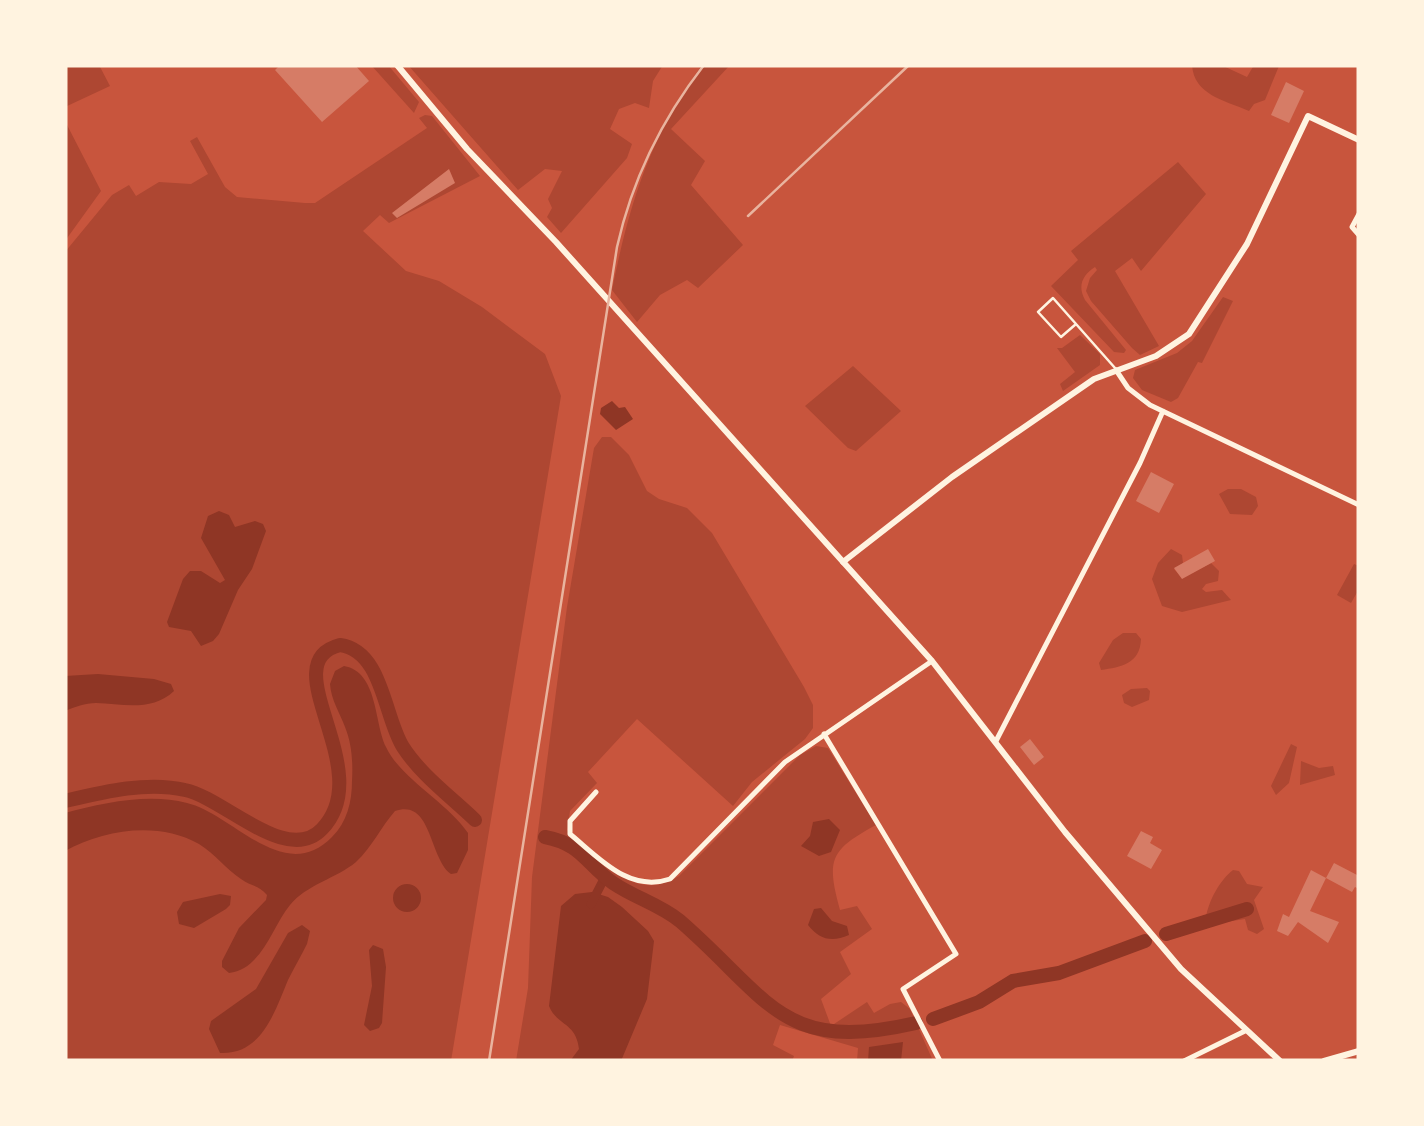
<svg xmlns="http://www.w3.org/2000/svg" width="1424" height="1126" font-family="'Exo 2',sans-serif">
<style>
.green{fill:#ae4732}
.water{fill:#8f3625}
.lines{fill:none;stroke-linecap:round;stroke-linejoin:round}
.canal{stroke:#8f3625;stroke-width:9}
.river{stroke:#8f3625;stroke-width:14}
.building{fill:#d67c66}
.service{stroke:#fff3e0;stroke-width:2.5}
.minor{stroke:#fff3e0;stroke-width:5}
.tertiary{stroke:#fff3e0;stroke-width:6}
.secondary{stroke:#fff3e0;stroke-width:6}
.rail{stroke:#e9b49f;stroke-width:2.5}
</style>
<rect width="100%" height="100%" fill="#c8553d"/>
<path class="green" d="M65,65H99L110,86L65,107Z
M371,65H388L419,102L414,113Z
M408,65H663L653,81L649,108L635,103L619,109L610,129L632,144L627,158L561,233L547,217L552,208L548,199L562,171L545,169L518,190Z
M702,65H730L671,129L705,161L691,185L743,245L698,288L687,280L660,295L637,322L612,290C629,205 650,136 702,65Z
M1192,65H1221L1247,77L1254,65L1279,66L1265,100L1254,104L1249,111C1224,100 1194,95 1192,65Z
M425,115L432,116L480,176L389,223L380,215L363,231L406,271L439,281L482,307L545,354L561,396L451,1061H65V252L112,195L129,185L136,196L159,182L191,184L208,174L190,141L197,137L225,187L237,197L305,203H315L427,128L419,118Z
M65,121L101,191L65,241Z
M1178,162L1206,194L1141,271L1132,258L1115,271L1159,346L1140,355L1132,348L1091,301L1086,291L1090,278L1097,270L1095,267C1083,275 1077,285 1085,300L1126,350L1124,353L1114,352L1051,286L1078,260L1071,251Z
M1223,297L1233,301L1202,363L1198,362L1178,398L1171,402L1142,390L1133,378L1135,370L1177,353L1192,341Z
M1080,335L1100,354V365L1063,391L1060,384L1075,372L1057,348H1062Z
M853,366L901,411L856,451L848,448L805,406Z
M602,437H611L629,455L647,491L659,499L687,508L712,533L804,687L813,705V728L805,739L752,782L733,806L637,719L588,772L597,783L570,811L567,830C574,842 586,850 597,859C623,880 647,896 679,876L800,755L816,746L828,748L876,825C830,850 826,859 840,910L857,906L872,929L840,952L851,974L821,999L831,1026L867,1002L874,1013L890,1004L901,1002L910,1009L933,1061H857L858,1048L780,1025L773,1045L794,1056L792,1061H516L528,988L532,877L567,607L594,448Z
M1228,489H1241L1256,497L1258,506L1252,515L1230,514L1219,494Z
M1171,549L1182,555L1183,563L1174,569L1182,578L1211,563L1219,571L1218,581L1206,584L1202,589L1206,592L1222,590L1231,600L1182,612L1162,606L1152,579L1158,563Z
M1354,564L1359,566V589L1351,603L1337,595Z
M1123,633H1136L1141,639C1140,664 1121,667 1101,670L1099,663L1113,640Z
M1147,688L1150,691L1149,700L1132,707L1124,703L1122,695L1131,689Z
M1291,744L1297,747L1289,783L1276,795L1271,786Z
M1301,761L1319,768L1333,766L1335,775L1300,785Z
M1233,870L1239,871L1247,884L1263,887L1254,900L1264,929L1257,934L1248,930L1245,919L1212,924L1206,917C1209,900 1220,880 1233,870Z"/>
<path class="water" d="M612,401L619,408L625,407L633,419L616,430L600,414L601,408Z
M219,511L229,515L235,527L255,521L263,524L266,531L252,569L238,590L219,634L213,641L201,646L191,631L169,627L167,622L183,579L190,571H201L220,583L225,580L201,538L208,516Z
M344,666C378,672 374,722 386,747C401,779 447,802 468,833V850L457,873L451,874C429,858 432,798 395,811C381,827 372,847 356,862C337,878 306,885 290,905C272,927 262,969 229,973L222,967V961L239,928L266,900L267,895C259,885 250,886 241,879C226,869 215,854 199,844C159,821 104,829 65,851V813C103,803 148,793 187,803C233,814 284,886 332,837C347,822 352,802 352,781C353,763 352,744 345,727C340,713 331,700 330,684L335,671Z
M98,674L154,679L171,684L174,691C152,712 123,704 96,703C85,703 75,707 65,711V676Z
M829,819L840,830L831,852L819,856L801,846L810,836L813,822Z
M393 898a14 14 0 1 1 28 0a14 14 0 1 1-28 0Z
M592,892L608,897L622,907L648,931L654,941L647,999L621,1061H570L579,1049C576,1022 557,1026 549,1006L561,906L575,894Z
M220,894L231,896L230,905L226,909L194,928L179,924L177,912L183,902Z
M821,908L832,921L847,926L849,935C831,943 819,939 808,925L814,909Z
M302,925L310,931L307,944C301,956 294,968 288,980C275,1011 262,1055 220,1053L209,1029L211,1021L256,989L288,933Z
M373,945L383,949L386,967L382,1023L379,1028L370,1031L364,1025L372,986L369,950Z
M903,1042L901,1061H868L869,1047Z"/>
<g class="lines">
<path class="canal" d="M591,904L605,877"/>
<path class="river" d="M65,801C103,792 147,781 185,790C224,798 287,866 322,829C379,770 271,663 340,645C383,651 384,717 403,747C421,775 451,797 475,820
M545,837C582,844 586,864 613,883C635,898 659,904 680,921C771,1000 781,1054 916,1023
M1166,934L1247,909
M933,1019L979,1002L1013,981L1059,973L1145,941"/>
</g>
<path class="building" d="M280,65H355L369,81L322,122L275,70Z
M1286,82L1304,91L1289,123L1271,115Z
M449,169L455,183L397,218L392,213Z
M1151,472L1174,484L1159,513L1136,501Z
M1208,549L1215,561L1182,579L1174,568Z
M1030,739L1044,757L1034,765L1020,747Z
M1141,831L1153,837L1150,843L1162,850L1151,869L1127,856Z
M1334,863L1359,876V889L1355,887L1352,892L1326,878Z
M1311,870L1326,878L1310,911L1339,922L1328,943L1298,922L1288,936L1277,931L1283,914L1289,917Z"/>
<g class="lines">
<path class="service" d="M1076,324L1061,337L1038,312L1053,298L1115,368"/>
<path class="minor" d="M1359,214L1352,227L1359,235
M1116,370L1128,388L1150,405L1359,505
M824,734L956,954L903,989L940,1061
M996,741L1140,463L1163,411
M596,792L570,821V834C599,858 629,893 670,879L785,762L932,661
M1184,1061L1245,1031"/>
<path class="tertiary" d="M843,562L952,477L1094,379L1156,356L1189,334L1247,244L1308,116L1359,140"/>
<path class="secondary" d="M397,65L467,149L556,242L932,661L1065,832L1181,969L1280,1061
M1324,1061L1359,1051"/>
<path class="rail" d="M748,216L909,65
M489,1061L617,247C632,180 662,119 704,65"/>
</g>
<rect width="1424" height="1126" fill="none" stroke="#fff3e0" stroke-width="135"/>
</svg>
